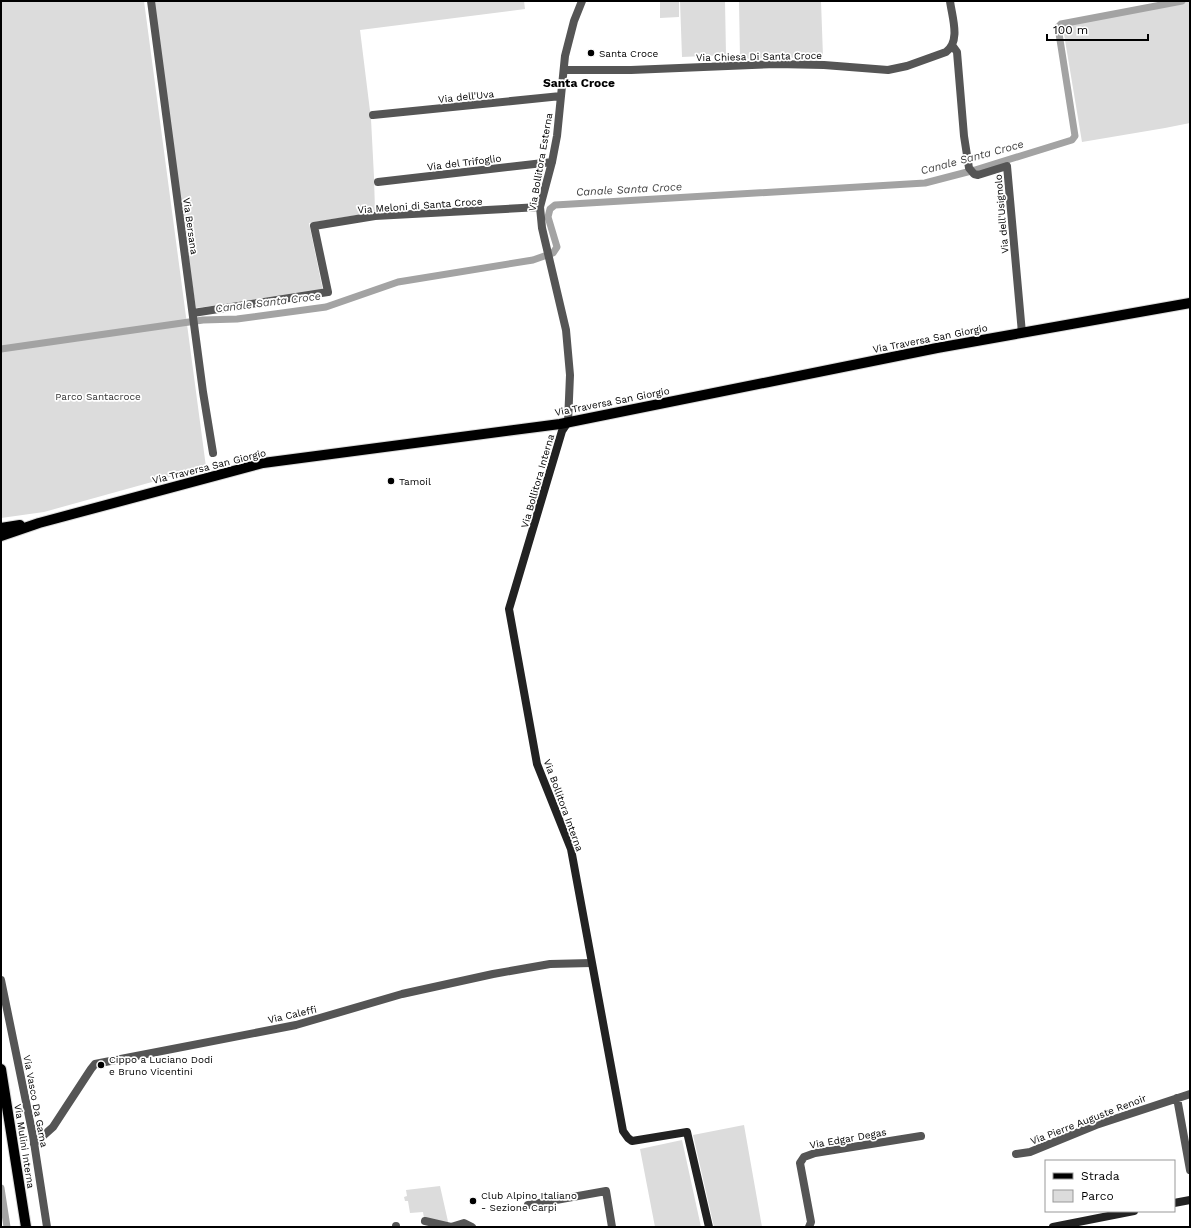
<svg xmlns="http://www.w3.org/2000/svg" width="1191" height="1228" font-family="'Work Sans',sans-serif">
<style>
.green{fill:#dcdcdc}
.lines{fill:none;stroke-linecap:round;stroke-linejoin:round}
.canal{stroke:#a3a3a3;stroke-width:7}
.primary-casing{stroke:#dbdbdb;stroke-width:12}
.street{stroke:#555;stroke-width:8}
.secondary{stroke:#222;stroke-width:8}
.primary{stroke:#000;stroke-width:10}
.poi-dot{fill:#000;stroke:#fff;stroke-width:1.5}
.labels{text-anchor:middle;stroke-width:3.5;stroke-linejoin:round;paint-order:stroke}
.poi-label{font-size:10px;fill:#000;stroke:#fff;text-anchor:start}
.street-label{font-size:10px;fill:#000;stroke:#fff}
.park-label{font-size:10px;fill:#333;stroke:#fff}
.water-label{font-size:11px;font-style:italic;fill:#444;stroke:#fff}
.quarter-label{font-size:12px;font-weight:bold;fill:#000;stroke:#fff}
</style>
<rect width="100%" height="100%" fill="#fff"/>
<path class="green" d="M1,1H144L206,467L44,512L1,518Z
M152,1H524L525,9L360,30L371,119L374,177L375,212L309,223L323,291L196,308L179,200Z
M660,1H679V17L660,18Z
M680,1H725L726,55L682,57Z
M739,1H821L823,57L740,59Z
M1176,1H1190V123L1165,128L1082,142L1062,22Z
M744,1125L762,1227H714L693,1135Z
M682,1140L701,1227H655L640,1149Z
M440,1186L449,1226L424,1218L423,1212L410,1213L408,1201H405L404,1197L407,1196L406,1190Z"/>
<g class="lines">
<path class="canal" d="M1,349L203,320L237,319L326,307L398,282L533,260L553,253L557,247L548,217L550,209L555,205L925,183L975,170L1072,140L1075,136L1058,27L1061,24L1182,1
M1,1188L7,1227"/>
<g class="primary-casing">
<path id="primary" d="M1,528L20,525
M1,536L39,523L263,463L560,424L937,348L1190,303
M1,1069L26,1227"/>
</g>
<path class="street" d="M151,1L203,392L213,453
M952,45L957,52L964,136L969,168L974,174L978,175L1007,166L1022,333
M564,70H631L776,64L824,65L888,70L907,66L946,52C961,41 952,17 950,1
M373,115L561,96
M378,182L552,162
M193,313L328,292L314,226L375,216L540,207
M568,422L570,375L566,330L542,228L540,207L552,162L557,136L565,56L574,21L582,1
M1,980L33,1136L47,1227
M1177,1098L1190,1170
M34,1144L53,1127L91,1069L95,1064L100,1063L296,1025L402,994L493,974L550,964L591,963
M1016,1154L1030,1152L1096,1125L1190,1094
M528,1205L606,1191L612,1227
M425,1221L451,1227L464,1223L472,1227
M396,1226V1227
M809,1227L811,1222L800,1163L804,1157L815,1153L921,1136"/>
<path class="secondary" d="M568,422L562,431L509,609L537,764L571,849L623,1131L628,1138L632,1141L687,1132L709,1227
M1174,1203L1190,1200
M1053,1227L1134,1211"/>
<use href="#primary" class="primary"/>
</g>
<g class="poi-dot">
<circle cx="591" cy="53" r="4"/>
<circle cx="391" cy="481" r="4"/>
<circle cx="101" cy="1065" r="4"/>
<circle cx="473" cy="1201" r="4"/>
</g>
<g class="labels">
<g class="poi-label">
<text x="599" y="57">Santa Croce</text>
<text x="399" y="485">Tamoil</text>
<text x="109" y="1063">Cippo a Luciano Dodi<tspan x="109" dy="12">e Bruno Vicentini</tspan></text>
<text x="481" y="1199">Club Alpino Italiano<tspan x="481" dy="12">- Sezione Carpi</tspan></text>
</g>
<g class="street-label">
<text transform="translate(759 56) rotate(-1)" y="4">Via Chiesa Di Santa Croce</text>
<text transform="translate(466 96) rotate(-6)" y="4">Via dell'Uva</text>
<text transform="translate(464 162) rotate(-7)" y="4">Via del Trifoglio</text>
<text transform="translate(540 162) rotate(-80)" y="4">Via Bollitora Esterna</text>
<text transform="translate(420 205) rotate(-4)" y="4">Via Meloni di Santa Croce</text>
<text transform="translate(1001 214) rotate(-95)" y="4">Via dell'Usignolo</text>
<text transform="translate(191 226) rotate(82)" y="4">Via Bersana</text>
<text transform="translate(930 338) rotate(-11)" y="4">Via Traversa San Giorgio</text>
<text transform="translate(612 401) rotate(-11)" y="4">Via Traversa San Giorgio</text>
<text transform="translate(209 466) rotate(-14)" y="4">Via Traversa San Giorgio</text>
<text transform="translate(537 481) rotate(-74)" y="4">Via Bollitora Interna</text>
<text transform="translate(564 805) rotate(70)" y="4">Via Bollitora Interna</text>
<text transform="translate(292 1014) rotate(-13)" y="4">Via Caleffi</text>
<text transform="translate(36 1101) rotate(79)" y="4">Via Vasco Da Gama</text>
<text transform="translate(1088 1119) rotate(-21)" y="4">Via Pierre Auguste Renoir</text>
<text transform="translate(848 1138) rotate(-10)" y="4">Via Edgar Degas</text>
<text transform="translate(25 1146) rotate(81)" y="4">Via Mulini Interna</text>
</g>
<g class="park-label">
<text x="98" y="400">Parco Santacroce</text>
</g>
<g class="water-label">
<text transform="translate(972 157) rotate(-15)" y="4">Canale Santa Croce</text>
<text transform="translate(629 189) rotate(-3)" y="4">Canale Santa Croce</text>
<text transform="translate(268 302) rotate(-7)" y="4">Canale Santa Croce</text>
</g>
<g class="quarter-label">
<text x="579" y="87">Santa Croce</text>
</g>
</g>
<rect width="1191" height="1228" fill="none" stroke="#000000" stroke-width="4"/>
<rect x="1045" y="1160" width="130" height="52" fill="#ffffff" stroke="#999999"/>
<rect x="1053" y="1173" width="20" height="6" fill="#000000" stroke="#999999"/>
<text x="1081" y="1180" font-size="12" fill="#000000">Strada</text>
<rect x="1053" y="1190" width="20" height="12" fill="#dcdcdc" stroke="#999999"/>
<text x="1081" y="1200" font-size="12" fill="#000000">Parco</text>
<path d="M1047 34v6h101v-6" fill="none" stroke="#000000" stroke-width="2"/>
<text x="1053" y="34" font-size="12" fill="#000000" stroke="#ffffff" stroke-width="3" paint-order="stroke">100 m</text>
</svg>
